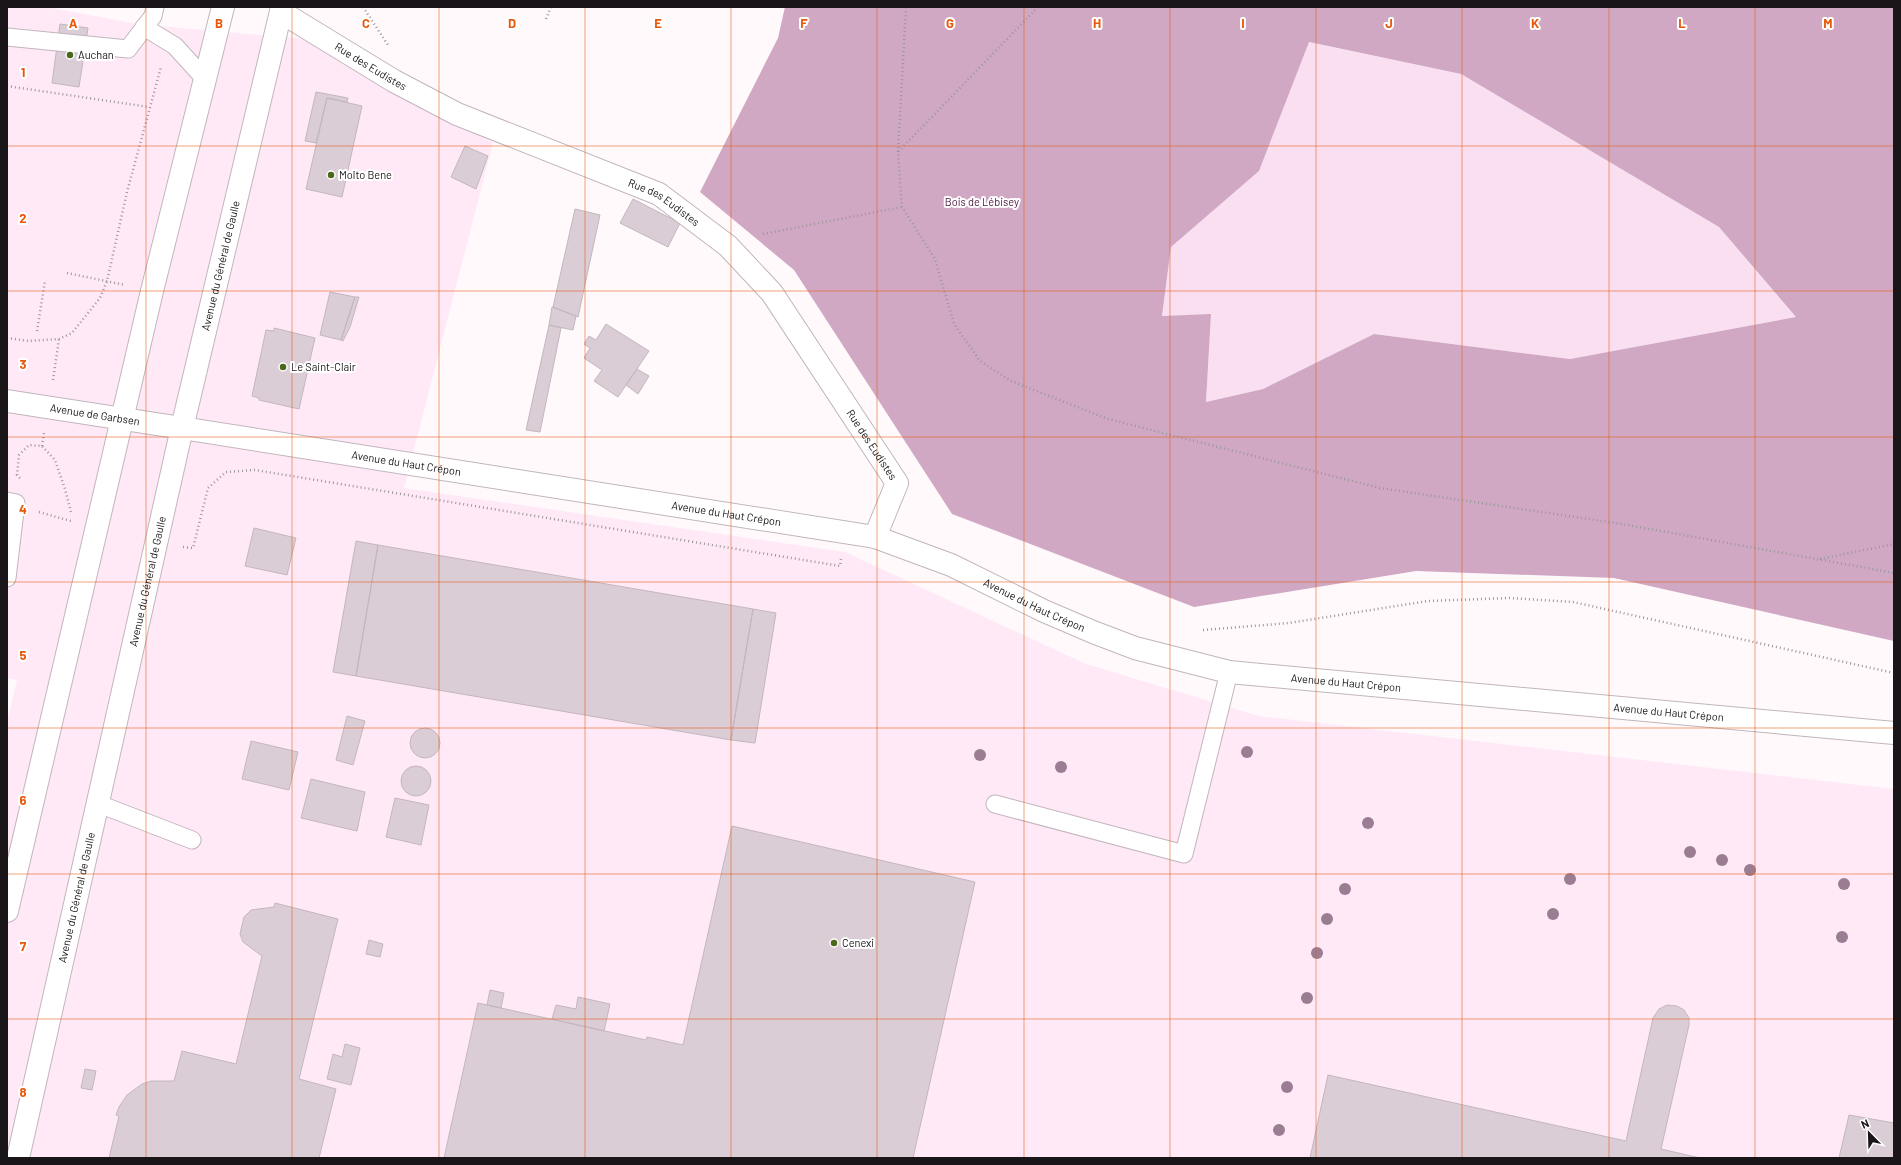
<svg xmlns="http://www.w3.org/2000/svg" width="1901" height="1165" font-family="Barlow,sans-serif">
<style>
.built{fill:#ffe9f7}
.green{fill:#fadff1}
.forest{fill:#d1a8c4;fill-rule:evenodd}
.building{fill:#dbcdd6;stroke:#c3b6bf}
.lines{fill:none;stroke-linecap:round;stroke-linejoin:round}
.service-casing{stroke:#c2b5bd;stroke-width:19}
.minor-casing{stroke:#c2b5bd;stroke-width:24}
.tertiary-casing{stroke:#c2b5bd;stroke-width:24}
.secondary-casing{stroke:#c2b5bd;stroke-width:24}
.path{stroke:#9b9699;stroke-width:2.5;stroke-dasharray:1 3;stroke-linecap:butt}
.service{stroke:#fff;stroke-width:17}
.minor{stroke:#fff;stroke-width:22}
.tertiary{stroke:#fff;stroke-width:22}
.secondary{stroke:#fff;stroke-width:22}
.tree{fill:#9b7d93}
.grid{fill:none;stroke:#e8590c;stroke-width:1;stroke-opacity:0.55}
.poi-dot{fill:#4a681c;stroke:#fff;stroke-width:1.5}
.labels{text-anchor:middle;stroke-width:4;stroke-linejoin:round;paint-order:stroke}
.poi-label{font-size:11px;fill:#191518;stroke:#fff;text-anchor:start}
.street-label{font-size:11px;fill:#191518;stroke:#fff}
.park-label{font-size:11px;fill:#4a173d;stroke:#fff}
.grid-label{font-size:13px;text-anchor:middle;font-weight:bold;fill:#e8590c;stroke:#fff;stroke-width:4;stroke-linejoin:round;paint-order:stroke}
</style>
<rect width="100%" height="100%" fill="#fff9fc"/>
<path class="built" d="M7,7H47L137,24L303,39L325,43L493,143L404,488L845,552L1086,664L1259,716L1894,789V1158H7V722L17,680L7,678Z"/>
<path class="green" d="M1308,42L1461,74L1719,227L1796,317L1570,359L1374,334L1263,389L1206,402L1211,315L1162,316L1171,247L1259,171Z"/>
<path class="forest" d="M785,7H1894V641L1614,578L1416,571L1194,607L952,514L794,270L700,192L778,38ZM1309,42L1461,74L1719,227L1796,317L1570,359L1374,334L1263,389L1206,402L1211,314L1162,316L1171,247L1259,171Z"/>
<path class="building" d="M60,24L88,28L79,87L52,83Z
M316,92L348,98L347,102L327,98L316,143L305,141Z
M327,98L362,106L342,197L306,189Z
M465,146L488,156L476,189L451,177Z
M633,199L680,223L668,247L620,223Z
M575,209L600,215L578,317L553,307Z
M330,292L355,297L341,340L320,335Z
M355,297H359L350,327L343,341L341,340Z
M552,307L576,316L573,330L549,325Z
M606,324L649,351L618,397L594,381L602,370L584,358L590,348L584,344L589,336L596,340Z
M549,325L561,328L540,432L526,430Z
M274,328L315,338L299,409L259,400V398L252,396L266,330L274,331Z
M637,369L649,376L638,394L626,385Z
M254,528L296,538L287,575L245,566Z
M356,541L378,545L356,676L333,672Z
M378,545L753,609L731,740L356,676Z
M753,609L776,613L755,743L731,740Z
M347,716L365,721L353,765L336,760Z
M410 743a15 15 0 1 1 30 0a15 15 0 1 1-30 0Z
M251,741L298,752L289,790L242,779Z
M401 781a15 15 0 1 1 30 0a15 15 0 1 1-30 0Z
M311,779L365,792L357,831L301,818Z
M395,798L429,805L421,845L386,837Z
M732,826L975,882L913,1158H444L478,1003L646,1040L647,1037L683,1045Z
M275,903L338,919L299,1079L336,1089L319,1158H109L119,1116L116,1115L119,1107L127,1095L142,1084L151,1081H174L182,1051L236,1064L262,956L243,942L240,934L244,917L251,910L274,907Z
M369,940L383,944L380,957L366,954Z
M490,990L504,993L501,1008L487,1005Z
M578,997L610,1004L604,1031L552,1019L556,1005L576,1009Z
M1667,1005L1677,1006L1684,1010L1689,1018V1025L1661,1149L1700,1158H1310L1328,1075L1626,1141L1653,1018L1659,1009Z
M345,1044L360,1048L351,1085L327,1079L333,1054L342,1057Z
M85,1069L96,1071L92,1090L81,1088Z
M1849,1115L1894,1123V1158H1839Z"/>
<g class="lines">
<g class="service-casing">
<path id="service" d="M144,27L175,46L204,78
M7,37L128,49L153,16L155,7
M7,501L16,503L7,578
M99,804L192,840
M995,804L1184,854L1229,672"/>
</g>
<g class="minor-casing">
<g id="minor">
<path id="s1" d="M281,12L394,81L457,114L659,194L728,246L772,293L897,483L875,537"/>
</g>
</g>
<g class="tertiary-casing">
<g id="tertiary">
<path id="s2" d="M182,428L875,537L951,565L1044,611L1093,632L1135,648L1229,672L1894,733"/>
</g>
</g>
<g class="secondary-casing">
<g id="secondary">
<path id="s3" d="M7,401L182,428"/>
<path d="M7,911L152,291L223,7"/>
<path id="s4" d="M18,1158L182,428L282,7"/>
</g>
</g>
<path class="path" d="M363,7L388,45
M1038,7L898,152L902,207L935,259L954,324L980,361L1011,381L1108,419L1380,488L1622,524L1894,573
M546,19L551,7
M7,86L149,107
M898,152L906,7
M763,234L902,207
M67,273L125,285
M37,331L45,281
M7,338L29,341L59,339L72,333L100,298L107,281L127,192L161,67
M53,380L59,339
M42,446L44,433
M20,478L17,475L19,455L29,445L42,446L55,460L65,489L71,512
M39,512L71,521
M183,547L193,548L208,488L226,472L255,470L840,566L841,559
M1820,559L1894,544
M1203,630L1289,623L1428,601L1509,598L1573,602L1894,673"/>
<use href="#service" class="service"/>
<use href="#minor" class="minor"/>
<use href="#tertiary" class="tertiary"/>
<use href="#secondary" class="secondary"/>
</g>
<g class="tree">
<circle cx="1247" cy="752" r="6"/>
<circle cx="980" cy="755" r="6"/>
<circle cx="1061" cy="767" r="6"/>
<circle cx="1368" cy="823" r="6"/>
<circle cx="1690" cy="852" r="6"/>
<circle cx="1722" cy="860" r="6"/>
<circle cx="1750" cy="870" r="6"/>
<circle cx="1570" cy="879" r="6"/>
<circle cx="1844" cy="884" r="6"/>
<circle cx="1345" cy="889" r="6"/>
<circle cx="1553" cy="914" r="6"/>
<circle cx="1327" cy="919" r="6"/>
<circle cx="1842" cy="937" r="6"/>
<circle cx="1317" cy="953" r="6"/>
<circle cx="1307" cy="998" r="6"/>
<circle cx="1287" cy="1087" r="6"/>
<circle cx="1279" cy="1130" r="6"/>
</g>
<path class="grid" d="M146,7V1158M292,7V1158M439,7V1158M585,7V1158M731,7V1158M877,7V1158M1024,7V1158M1170,7V1158M1316,7V1158M1462,7V1158M1609,7V1158M1755,7V1158M7,146H1894M7,291H1894M7,437H1894M7,582H1894M7,728H1894M7,874H1894M7,1019H1894"/>
<g class="poi-dot">
<circle cx="70" cy="55" r="4"/>
<circle cx="331" cy="175" r="4"/>
<circle cx="283" cy="367" r="4"/>
<circle cx="834" cy="943" r="4"/>
</g>
<g class="labels">
<g class="poi-label">
<text x="78" y="59">Auchan</text>
<text x="339" y="179">Molto Bene</text>
<text x="291" y="371">Le Saint-Clair</text>
<text x="842" y="947">Cenexi</text>
</g>
<g class="street-label">
<text dy="4" stroke="none"><textPath href="#s1" startOffset="105">Rue des Eudistes</textPath></text>
<text dy="4" stroke="none"><textPath href="#s1" startOffset="429">Rue des Eudistes</textPath></text>
<text dy="4" stroke="none"><textPath href="#s4" startOffset="915">Avenue du Général de Gaulle</textPath></text>
<text dy="4" stroke="none"><textPath href="#s3" startOffset="89">Avenue de Garbsen</textPath></text>
<text dy="4" stroke="none"><textPath href="#s1" startOffset="753">Rue des Eudistes</textPath></text>
<text dy="4" stroke="none"><textPath href="#s2" startOffset="227">Avenue du Haut Crépon</textPath></text>
<text dy="4" stroke="none"><textPath href="#s2" startOffset="551">Avenue du Haut Crépon</textPath></text>
<text dy="4" stroke="none"><textPath href="#s4" startOffset="591">Avenue du Général de Gaulle</textPath></text>
<text dy="4" stroke="none"><textPath href="#s2" startOffset="875">Avenue du Haut Crépon</textPath></text>
<text dy="4" stroke="none"><textPath href="#s2" startOffset="1199">Avenue du Haut Crépon</textPath></text>
<text dy="4" stroke="none"><textPath href="#s2" startOffset="1523">Avenue du Haut Crépon</textPath></text>
<text dy="4" stroke="none"><textPath href="#s4" startOffset="267">Avenue du Général de Gaulle</textPath></text>
</g>
<g class="park-label">
<text x="982" y="206">Bois de Lébisey</text>
</g>
</g>
<g class="grid-label">
<text x="73" y="28">A</text>
<text x="219" y="28">B</text>
<text x="366" y="28">C</text>
<text x="512" y="28">D</text>
<text x="658" y="28">E</text>
<text x="804" y="28">F</text>
<text x="950" y="28">G</text>
<text x="1097" y="28">H</text>
<text x="1243" y="28">I</text>
<text x="1389" y="28">J</text>
<text x="1535" y="28">K</text>
<text x="1682" y="28">L</text>
<text x="1828" y="28">M</text>
<text x="23" y="77">1</text>
<text x="23" y="223">2</text>
<text x="23" y="369">3</text>
<text x="23" y="514">4</text>
<text x="23" y="660">5</text>
<text x="23" y="805">6</text>
<text x="23" y="951">7</text>
<text x="23" y="1097">8</text>
</g>
<rect width="1901" height="1165" fill="none" stroke="#191518" stroke-width="16"/>
<g transform="translate(1869 1133) rotate(337)" stroke="#ffffff" stroke-width="3" paint-order="stroke">
<path d="M0-3L7 15L0 10L-7 15Z" fill="#191518"/>
<text y="-6" font-size="11" font-weight="bold" text-anchor="middle" fill="#191518">N</text>
</g>
</svg>
